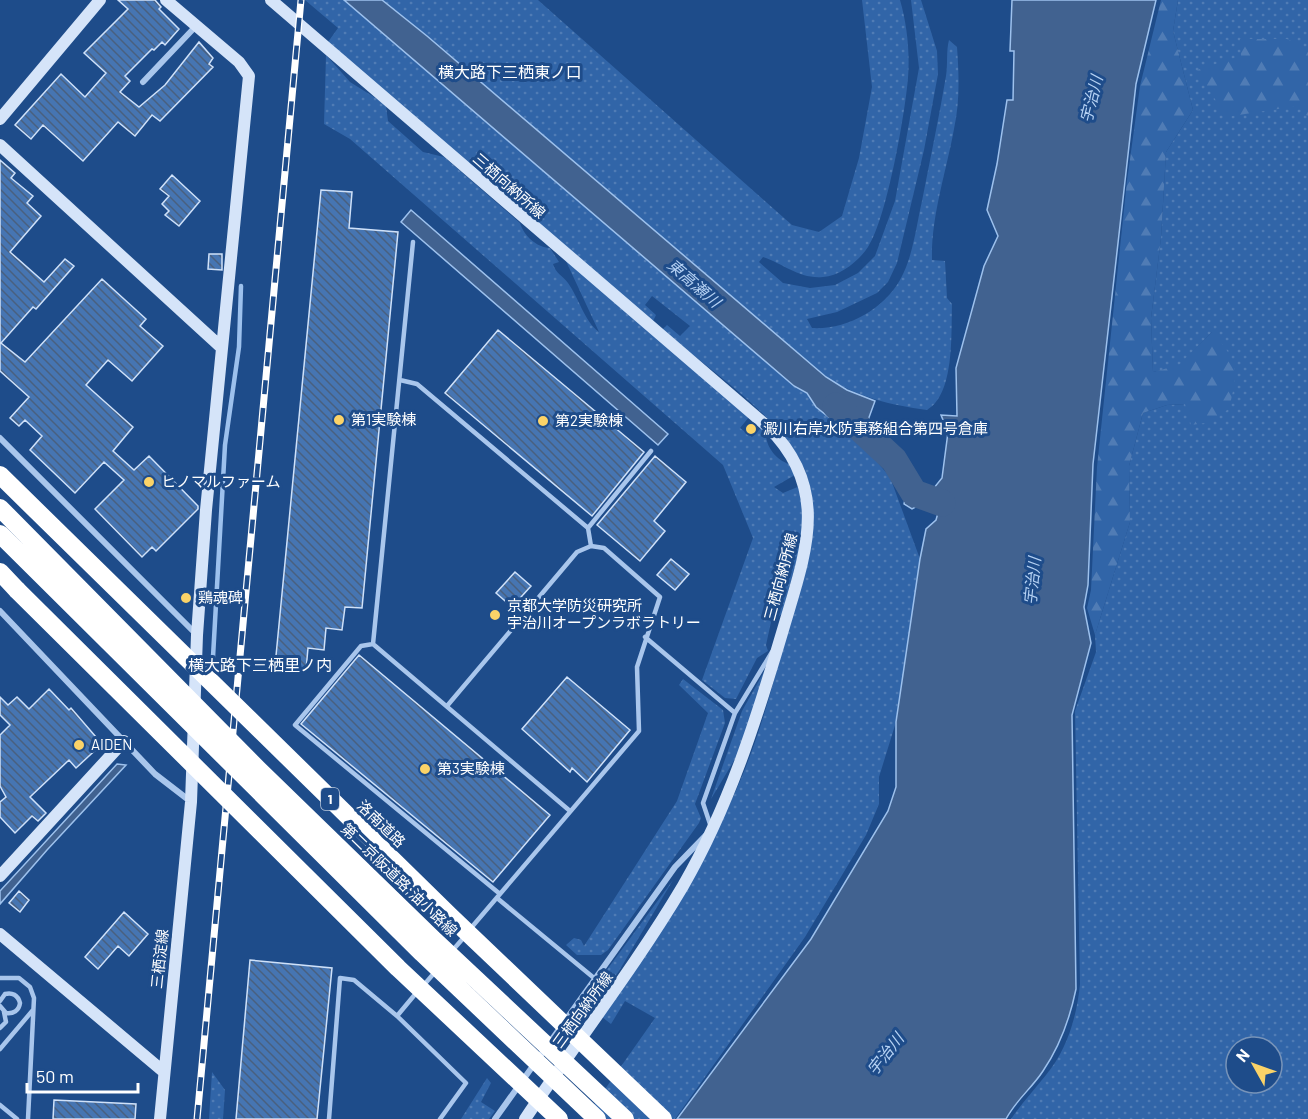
<svg xmlns="http://www.w3.org/2000/svg" width="1308" height="1119" font-family="Barlow,'Noto Sans JP',sans-serif">
<style>
.grass{fill:url(#grass-dots);fill-rule:evenodd}
.forest{fill:url(#forest-firs)}
.water{fill:#416290;stroke:#9dc1ed;stroke-width:1.5}
.lines{fill:none;stroke-linecap:round;stroke-linejoin:round}
.stream{stroke:#9dc1ed;stroke-width:4.5}
.river{stroke:#416290;stroke-width:27}
.building{fill:url(#building-back-hatch);stroke:#cfe1f9;stroke-width:1.5}
.lane{stroke:#a9c6ec;stroke-width:4.5}
.street{stroke:#a9c6ec;stroke-width:6}
.secondary{stroke:#d5e4f9;stroke-width:12}
.highway{stroke:#fff;stroke-width:18}
.rail-casing{stroke:#fff;stroke-width:7}
.rail{stroke:#1e4c8a;stroke-width:4.5;stroke-dasharray:14;stroke-linecap:butt}
.highway-bridge{stroke:#fff;stroke-width:18}
.poi-dot{fill:#fbd368;stroke:#1e4c8a;stroke-width:2}
.labels{text-anchor:middle;stroke-width:6;stroke-linejoin:round;paint-order:stroke}
.shield{fill:#1e4c8a;stroke:#bcc9dc;stroke-width:1.5}
.shield-label{font-size:14px;font-weight:bold;fill:#fff}
.street-label{font-size:15px;fill:#fff;stroke:#1e4c8a}
.poi-label{font-size:15px;fill:#fff;stroke:#1e4c8a;text-anchor:start}
.neighbourhood-label{font-size:16px;fill:#fff;stroke:#1e4c8a}
.water-label{font-size:16px;font-style:italic;fill:#b5d1f3;stroke:#1e4c8a}
</style>
<defs>
<pattern id="grass-dots" width="8" height="8" patternUnits="userSpaceOnUse" patternTransform="scale(1.5)"><rect width="8" height="8" fill="#3165a8"/><path d="M2 2h.1M6 6h.1" fill="none" stroke="#507cb5" stroke-width="1.8" stroke-linecap="round"/></pattern>
<pattern id="forest-firs" width="22" height="20" patternUnits="userSpaceOnUse" patternTransform="scale(1.5)"><rect width="22" height="20" fill="#3165a8"/><path d="M5 1l3.5 6h-7zM16 11l3.5 6h-7z" fill="#507cb5"/></pattern>
<pattern id="building-back-hatch" width="6" height="6" patternUnits="userSpaceOnUse" patternTransform="scale(1.5)"><rect width="6" height="6" fill="#4675b2"/><path d="M-1 5l2 2M0 0l6 6M5-1l2 2" fill="none" stroke="#49607f"/></pattern>
</defs>
<rect width="100%" height="100%" fill="#1e4c8a"/>
<path class="grass" d="M305,0H344L794,386L807,393L816,407L860,442L890,477L920,559L896,722L879,777V804L866,835L805,937L675,1119H584L655,1018L625,1001L611,1024L602,1017C652,938 707,861 743,774C763,725 776,673 790,622C805,571 825,520 804,468C784,419 703,365 662,330L667,325L680,336L690,326L652,296L645,305L656,315L652,323L328,42L338,28Z
M382,0H538L792,225L819,232L842,216L859,158L872,87L862,0H900C907,24 910,52 908,78C905,114 887,218 868,247C859,261 840,276 823,277C799,279 784,264 763,257L759,262L783,283L810,288L835,285L858,273L875,256L895,201L919,68L911,0H921L937,51L938,74L924,150L897,263L888,282L877,293L837,312L807,319L812,328C846,330 883,310 900,280C913,257 916,227 922,201C930,159 939,118 946,76C948,64 946,51 949,40L957,47C959,75 960,101 954,129C946,173 931,216 932,260L945,261L947,298L952,304C951,333 955,394 927,410C890,405 858,397 826,377L427,36Z
M1178,0H1308V1119H1011C1022,1103 1034,1090 1046,1075C1067,1050 1077,1016 1080,984L1075,711L1096,652L1095,635L1130,522L1129,466L1143,413L1167,405L1186,404L1212,332L1179,366L1153,372L1151,318L1161,238L1166,152L1193,110L1173,31ZM1236,1047H1272V1083H1236Z
M326,55L350,82L382,102L386,106L388,121L423,152L444,157L520,223C524,236 536,247 550,248L559,262L553,264C556,274 562,275 568,283C579,298 584,321 599,332L565,259L749,417L740,428L752,437L761,428L766,432C765,446 776,460 789,464L795,475L774,487L783,493L800,486L803,528L799,552L782,614L771,622L766,645L768,651L757,658L736,699L725,698L702,680L753,538L723,465L350,139L324,124Z
M770,661L741,749L711,799L742,711Z
M683,679L723,710L725,723L695,804L701,818L699,823L608,950L601,955H577L566,945L574,938L581,940L584,946L677,801L708,713L679,685Z
M673,880L619,971L590,1011L581,1005Z
M212,1072L225,1090L223,1119H209Z
M487,1078L491,1083L481,1102L495,1111L489,1119H461Z"/>
<path class="forest" d="M1161,0H1178L1173,31L1193,110L1166,152L1161,238L1151,318L1153,372L1179,365L1212,332C1240,363 1238,370 1229,409L1205,423L1191,425L1185,404L1167,405L1143,413L1129,466L1130,522L1095,635L1087,608L1091,590L1097,467L1127,181L1140,86Z
M1240,39H1287L1308,49V117L1297,106L1226,117L1197,70L1241,56Z"/>
<path class="water" d="M344,0H382L427,36L826,377L847,390L875,401L860,442L816,407L807,393L794,386Z
M1012,0H1156L1136,84L1093,464L1088,585L1084,607L1091,643L1072,715L1076,989C1070,1018 1060,1046 1043,1071C1032,1088 1016,1100 1006,1119H677L811,939L888,811L896,787V722L920,559L926,529L936,520L938,513L921,504L912,509L904,504L907,491L918,484L934,488L942,478L948,432L941,415L957,416L956,368L984,266L998,236L987,210L997,164L1007,100H1013L1014,51H1010Z
M411,210L668,434L658,445L401,222Z
M117,764L126,765L47,850L0,904V891Z"/>
<g class="lines">
<path class="stream" d="M209,668L213,657L225,445L239,347L241,286"/>
<path class="river" d="M836,406L894,460L914,493L942,503"/>
</g>
<path class="building" d="M118,0H155L161,7L159,9L179,29L165,45L162,42L154,50L152,49L125,76L130,81L120,92L139,107L165,85L199,42L213,58L209,64L213,67L160,121L152,115L135,136L118,122L83,161L43,125L31,139L15,125L61,74L85,97L106,73L84,53L128,9Z
M0,160L15,173L11,178L33,196L27,203L41,216L10,252L44,282L65,259L74,266L36,309L33,307L1,343L25,362L102,279L146,319L140,326L163,346L132,381L108,360L86,385L133,427L113,451L134,470L149,456L198,506V509L156,551L152,547L142,557L95,509L124,480L104,462L75,493L30,450L42,436L25,420L19,426L10,418L29,397L0,371Z
M172,175L200,201L179,226L165,215L169,211L162,204L169,196L160,189Z
M321,190L352,192L349,228L398,232L362,608L345,607L342,630L326,628L324,650L308,648L306,670L275,666Z
M209,254H222V270L208,269Z
M498,330L644,452L592,516L445,393Z
M655,456L686,482L654,521L665,531L640,561L597,525Z
M671,559L689,574L675,590L657,575Z
M515,572L531,586L512,607L496,593Z
M359,655L550,815L493,882L301,724Z
M567,677L630,730L587,782L572,768L570,772L522,729Z
M49,689L69,710L71,708L102,744L76,768L69,760L30,797L46,813L38,821L32,816L15,833L0,817V802L6,797L0,786V735L10,725L0,715V697L8,705L17,697L29,709Z
M19,891L29,900L20,912L9,903Z
M124,912L148,934L129,956L118,946L98,969L85,957Z
M250,960L332,968L317,1119H236Z
M54,1100L136,1104L135,1119H53Z"/>
<g class="lines">
<path class="lane" d="M413,242L373,644L570,811
M400,380L417,384L588,528L591,546
M588,528L651,451
M645,637L735,713
M373,644L361,646L295,725L500,894
M447,706L577,552L591,546L604,548L660,597L637,667L639,731L471,928
M711,827L703,803L735,713L772,652
M497,898L594,978
M452,951L466,935
M0,978H19L30,987L34,998L28,1119
M423,986L435,972
M0,1001L5,994C12,992 18,995 20,1003C19,1011 13,1014 6,1013L0,1006
M397,1016L417,992
M0,1028L6,1022L4,1012
M0,1049L33,1010
M0,1105L17,1119
M329,1119L340,978L354,980L397,1016L466,1083L440,1119"/>
<path class="street" d="M143,82L196,26
M0,438L197,635
M0,611L155,774L190,801
M495,1119L675,867L705,836"/>
<path class="secondary" d="M271,0L768,427C833,491 804,557 782,633C756,721 729,806 683,886C635,967 577,1041 525,1119
M0,119L100,0
M0,145L222,348
M0,876L124,741
M0,934L164,1072
M160,1119L191,802L197,635L206,510L249,76L239,62L166,0"/>
<path class="highway" d="M0,572L17,590"/>
<g class="rail-casing">
<path id="rail" d="M197,1119L301,0"/>
</g>
<use href="#rail" class="rail"/>
<path class="highway-bridge" d="M0,475L450,916L663,1119
M0,508L258,769L433,939L625,1119
M0,534L422,953L597,1119
M17,590L398,968L559,1119"/>
</g>
<g class="poi-dot">
<circle cx="339" cy="420" r="6"/>
<circle cx="543" cy="421" r="6"/>
<circle cx="751" cy="429" r="6"/>
<circle cx="149" cy="482" r="6"/>
<circle cx="186" cy="598" r="6"/>
<circle cx="495" cy="615" r="6"/>
<circle cx="79" cy="745" r="6"/>
<circle cx="425" cy="769" r="6"/>
</g>
<g class="labels">
<rect class="shield" x="321" y="788" width="18" height="22" rx="4.5"/>
<g class="shield-label">
<text x="330" y="804">1</text>
</g>
<g class="street-label">
<text transform="translate(509 186) rotate(41)" y="5">三栖向納所線</text>
<text transform="translate(781 577) rotate(-75)" y="5">三栖向納所線</text>
<text transform="translate(381 824) rotate(44)" y="5">洛南道路</text>
<text transform="translate(399 880) rotate(44)" y="5">第二京阪道路;油小路線</text>
<text transform="translate(160 959) rotate(-84)" y="5">三栖淀線</text>
<text transform="translate(583 1010) rotate(-54)" y="5">三栖向納所線</text>
</g>
<g class="poi-label">
<text x="351" y="425">第1実験棟</text>
<text x="555" y="426">第2実験棟</text>
<text x="763" y="434">澱川右岸水防事務組合第四号倉庫</text>
<text x="161" y="487">ヒノマルファーム</text>
<text x="198" y="603">鶏魂碑</text>
<text x="507" y="611">京都大学防災研究所<tspan x="507" dy="17">宇治川オープンラボラトリー</tspan></text>
<text x="91" y="750">AIDEN</text>
<text x="437" y="774">第3実験棟</text>
</g>
<g class="neighbourhood-label">
<text x="510" y="78">横大路下三栖東ノ口</text>
<text x="260" y="671">横大路下三栖里ノ内</text>
</g>
<g class="water-label">
<text transform="translate(1091 99) rotate(-76)" y="6">宇治川</text>
<text transform="translate(694 283) rotate(41)" y="6">東高瀬川</text>
<text transform="translate(1032 581) rotate(-84)" y="6">宇治川</text>
<text transform="translate(885 1054) rotate(-52)" y="6">宇治川</text>
</g>
</g>
<g transform="translate(1254 1065) rotate(310)"><circle r="28" fill="#1e4c8a" stroke="#7894b9" stroke-width="1.5"/>
<path d="M0-4.5L10 22L0 15L-10 22Z" fill="#fbd368"/>
<text y="-9" font-size="16" font-weight="bold" text-anchor="middle" fill="#ffffff">N</text>
</g>
<path d="M27 1083v9h111v-9" fill="none" stroke="#ffffff" stroke-width="3"/>
<text x="36" y="1083" font-size="18" fill="#ffffff" stroke="#1e4c8a" stroke-width="4.5" paint-order="stroke">50 m</text>
</svg>
